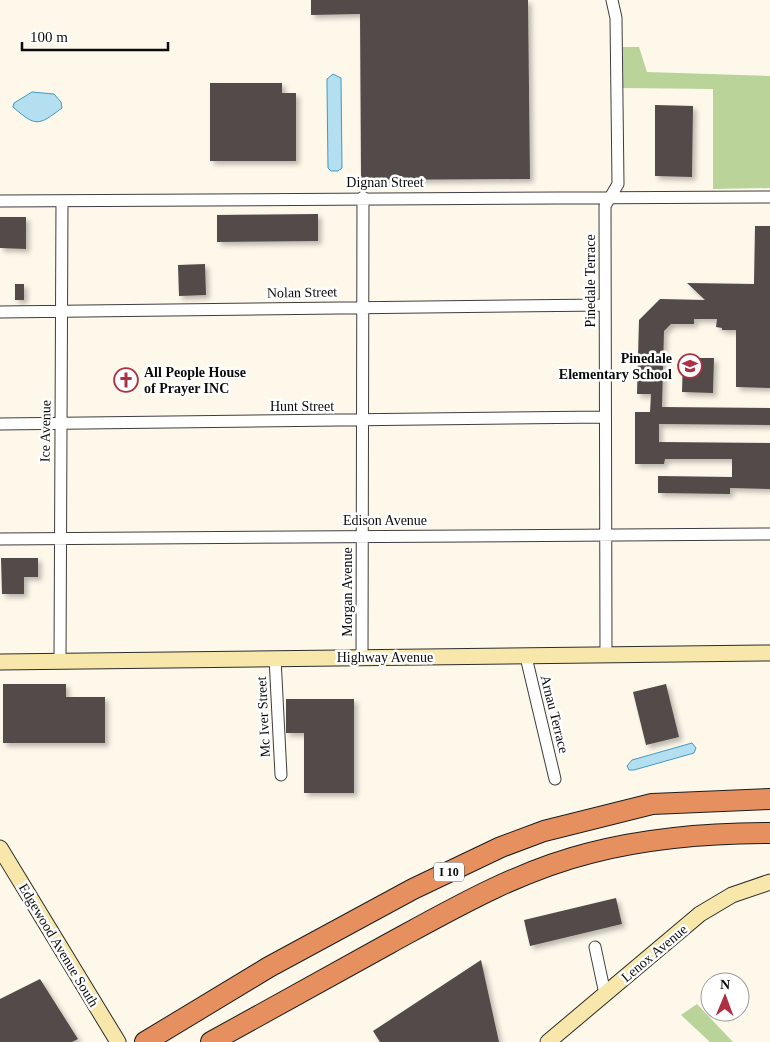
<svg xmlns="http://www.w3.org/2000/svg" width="770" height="1042" font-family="Georgia,serif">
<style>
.forest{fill:#b9d399}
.water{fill:#b4dff0;stroke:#429ac0}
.building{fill:#524b48;filter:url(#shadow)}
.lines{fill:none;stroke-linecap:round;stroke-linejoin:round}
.street-casing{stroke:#3e3e3e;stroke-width:13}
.secondary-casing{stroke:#2d2d2d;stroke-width:17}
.highway-casing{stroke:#1c1c1c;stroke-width:22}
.street{stroke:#fff;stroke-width:11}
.secondary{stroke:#f7e7ab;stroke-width:15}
.highway{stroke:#e7905f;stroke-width:20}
.labels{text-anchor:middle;stroke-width:5;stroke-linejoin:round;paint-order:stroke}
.shield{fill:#fff;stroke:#545454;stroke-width:1}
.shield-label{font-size:12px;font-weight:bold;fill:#0b0b0b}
.street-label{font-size:14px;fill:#0b0b0b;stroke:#fff}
.poi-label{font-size:14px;font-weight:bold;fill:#0b0b0b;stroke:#fff;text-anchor:end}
</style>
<defs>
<filter id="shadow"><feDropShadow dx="3.5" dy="3.5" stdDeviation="2.5" flood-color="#0004"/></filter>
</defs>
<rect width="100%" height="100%" fill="#fdf8ea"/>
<path class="forest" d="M623,47H639L647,72L770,76V188L713,189V89L623,88Z
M697,1004L733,1042H710L681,1015Z"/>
<path class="water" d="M333,74L341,78L342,168L338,171H331L328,168L327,85V79Z
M32,92L54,94L61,102L62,108C38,126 36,127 13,107L14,103Z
M692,743L696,748L694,753L634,770H629L627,766L632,760Z"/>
<path class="building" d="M311,0H528L530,179L361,180L360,14L311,15Z
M210,83H282V93H296V161H210Z
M655,105L693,106L692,177L655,176Z
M318,214V241L217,242V215Z
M0,217H26V249L0,248Z
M755,226H770V388L736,387V330H722V328L716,327L717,319H694V324H671L664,331L662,407L770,408V425L659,424V442L770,443V489L730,488V494L658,493V476L732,477V459H665L664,464H635V412H650L651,394H637L639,320L660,299L705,300L687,283L754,284Z
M205,264L206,295L179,296L178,265Z
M15,284H24V300H15Z
M683,358H714L713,393L682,392Z
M1,558H38V577H24V594H2Z
M3,684H66V697H105V743H3Z
M666,684L679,737L646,745L633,692Z
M286,699H354V793H304V733H286Z
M616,898L622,924L530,946L524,920Z
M481,960L499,1042H380L373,1031Z
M40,979L78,1039L72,1042H0V999Z"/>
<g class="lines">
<g class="street-casing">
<path id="street" d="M0,201L770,197
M0,312L605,305
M0,424L605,417
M0,539L770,534
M606,655L605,206L618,184L616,18L612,0
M362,657L363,197
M526,657L555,779
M275,658L281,775
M60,661L62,201
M595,947L605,994"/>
</g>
<g class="secondary-casing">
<path id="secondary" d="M0,662L770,653
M0,848L118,1042
M548,1042L700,914L732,895L770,882"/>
</g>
<g class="highway-casing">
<path id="highway" d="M145,1042L269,967L413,889L501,847L544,831L652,804L770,799
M211,1042C270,1009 330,976 390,943C454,908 518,871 590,853C648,838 710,833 770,833"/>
</g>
<use href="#street" class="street"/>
<use href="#secondary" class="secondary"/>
<use href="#highway" class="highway"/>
</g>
<defs>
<g id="school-ring" transform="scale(1.25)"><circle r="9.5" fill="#fff" stroke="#ad3043" stroke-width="1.5"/><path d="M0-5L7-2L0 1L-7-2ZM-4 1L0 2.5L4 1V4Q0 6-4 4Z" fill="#ad3043"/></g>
<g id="church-ring" transform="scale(1.25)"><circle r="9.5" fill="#fff" stroke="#ad3043" stroke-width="1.5"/><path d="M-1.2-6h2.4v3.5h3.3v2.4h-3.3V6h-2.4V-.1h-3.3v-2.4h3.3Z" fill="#ad3043"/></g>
</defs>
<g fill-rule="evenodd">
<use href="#school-ring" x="690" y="366"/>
<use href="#church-ring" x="126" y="380"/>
</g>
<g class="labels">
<rect class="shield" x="434" y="862.5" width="30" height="19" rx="4"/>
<g class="shield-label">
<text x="449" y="876">I 10</text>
</g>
<g class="street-label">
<text x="385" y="187">Dignan Street</text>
<text transform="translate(590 281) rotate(-90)" y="5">Pinedale Terrace</text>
<text transform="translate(302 292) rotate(-1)" y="5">Nolan Street</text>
<text x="302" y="411">Hunt Street</text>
<text transform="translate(45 431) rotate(-89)" y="5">Ice Avenue</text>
<text x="385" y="525">Edison Avenue</text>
<text transform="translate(347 592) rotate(-90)" y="5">Morgan Avenue</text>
<text x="385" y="662">Highway Avenue</text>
<text transform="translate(555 714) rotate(76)" y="5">Arnau Terrace</text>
<text transform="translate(263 717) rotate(-93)" y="5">Mc Iver Street</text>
<text transform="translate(59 945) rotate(59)" y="5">Edgewood Avenue South</text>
<text transform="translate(654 953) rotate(-40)" y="5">Lenox Avenue</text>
</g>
<g class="poi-label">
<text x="672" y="363">Pinedale<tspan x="672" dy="16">Elementary School</tspan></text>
<text x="144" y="377" text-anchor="start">All People House<tspan x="144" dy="16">of Prayer INC</tspan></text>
</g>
</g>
<g transform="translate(725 997) rotate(1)"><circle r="24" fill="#ffffff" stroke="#9d9d9d"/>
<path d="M0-4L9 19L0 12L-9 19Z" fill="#ad3043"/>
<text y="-8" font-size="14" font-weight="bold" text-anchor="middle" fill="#0b0b0b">N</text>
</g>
<path d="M22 42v8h146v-8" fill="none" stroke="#0b0b0b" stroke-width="2.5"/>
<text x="30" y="42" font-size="15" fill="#0b0b0b" stroke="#ffffff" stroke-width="4" paint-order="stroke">100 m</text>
</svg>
